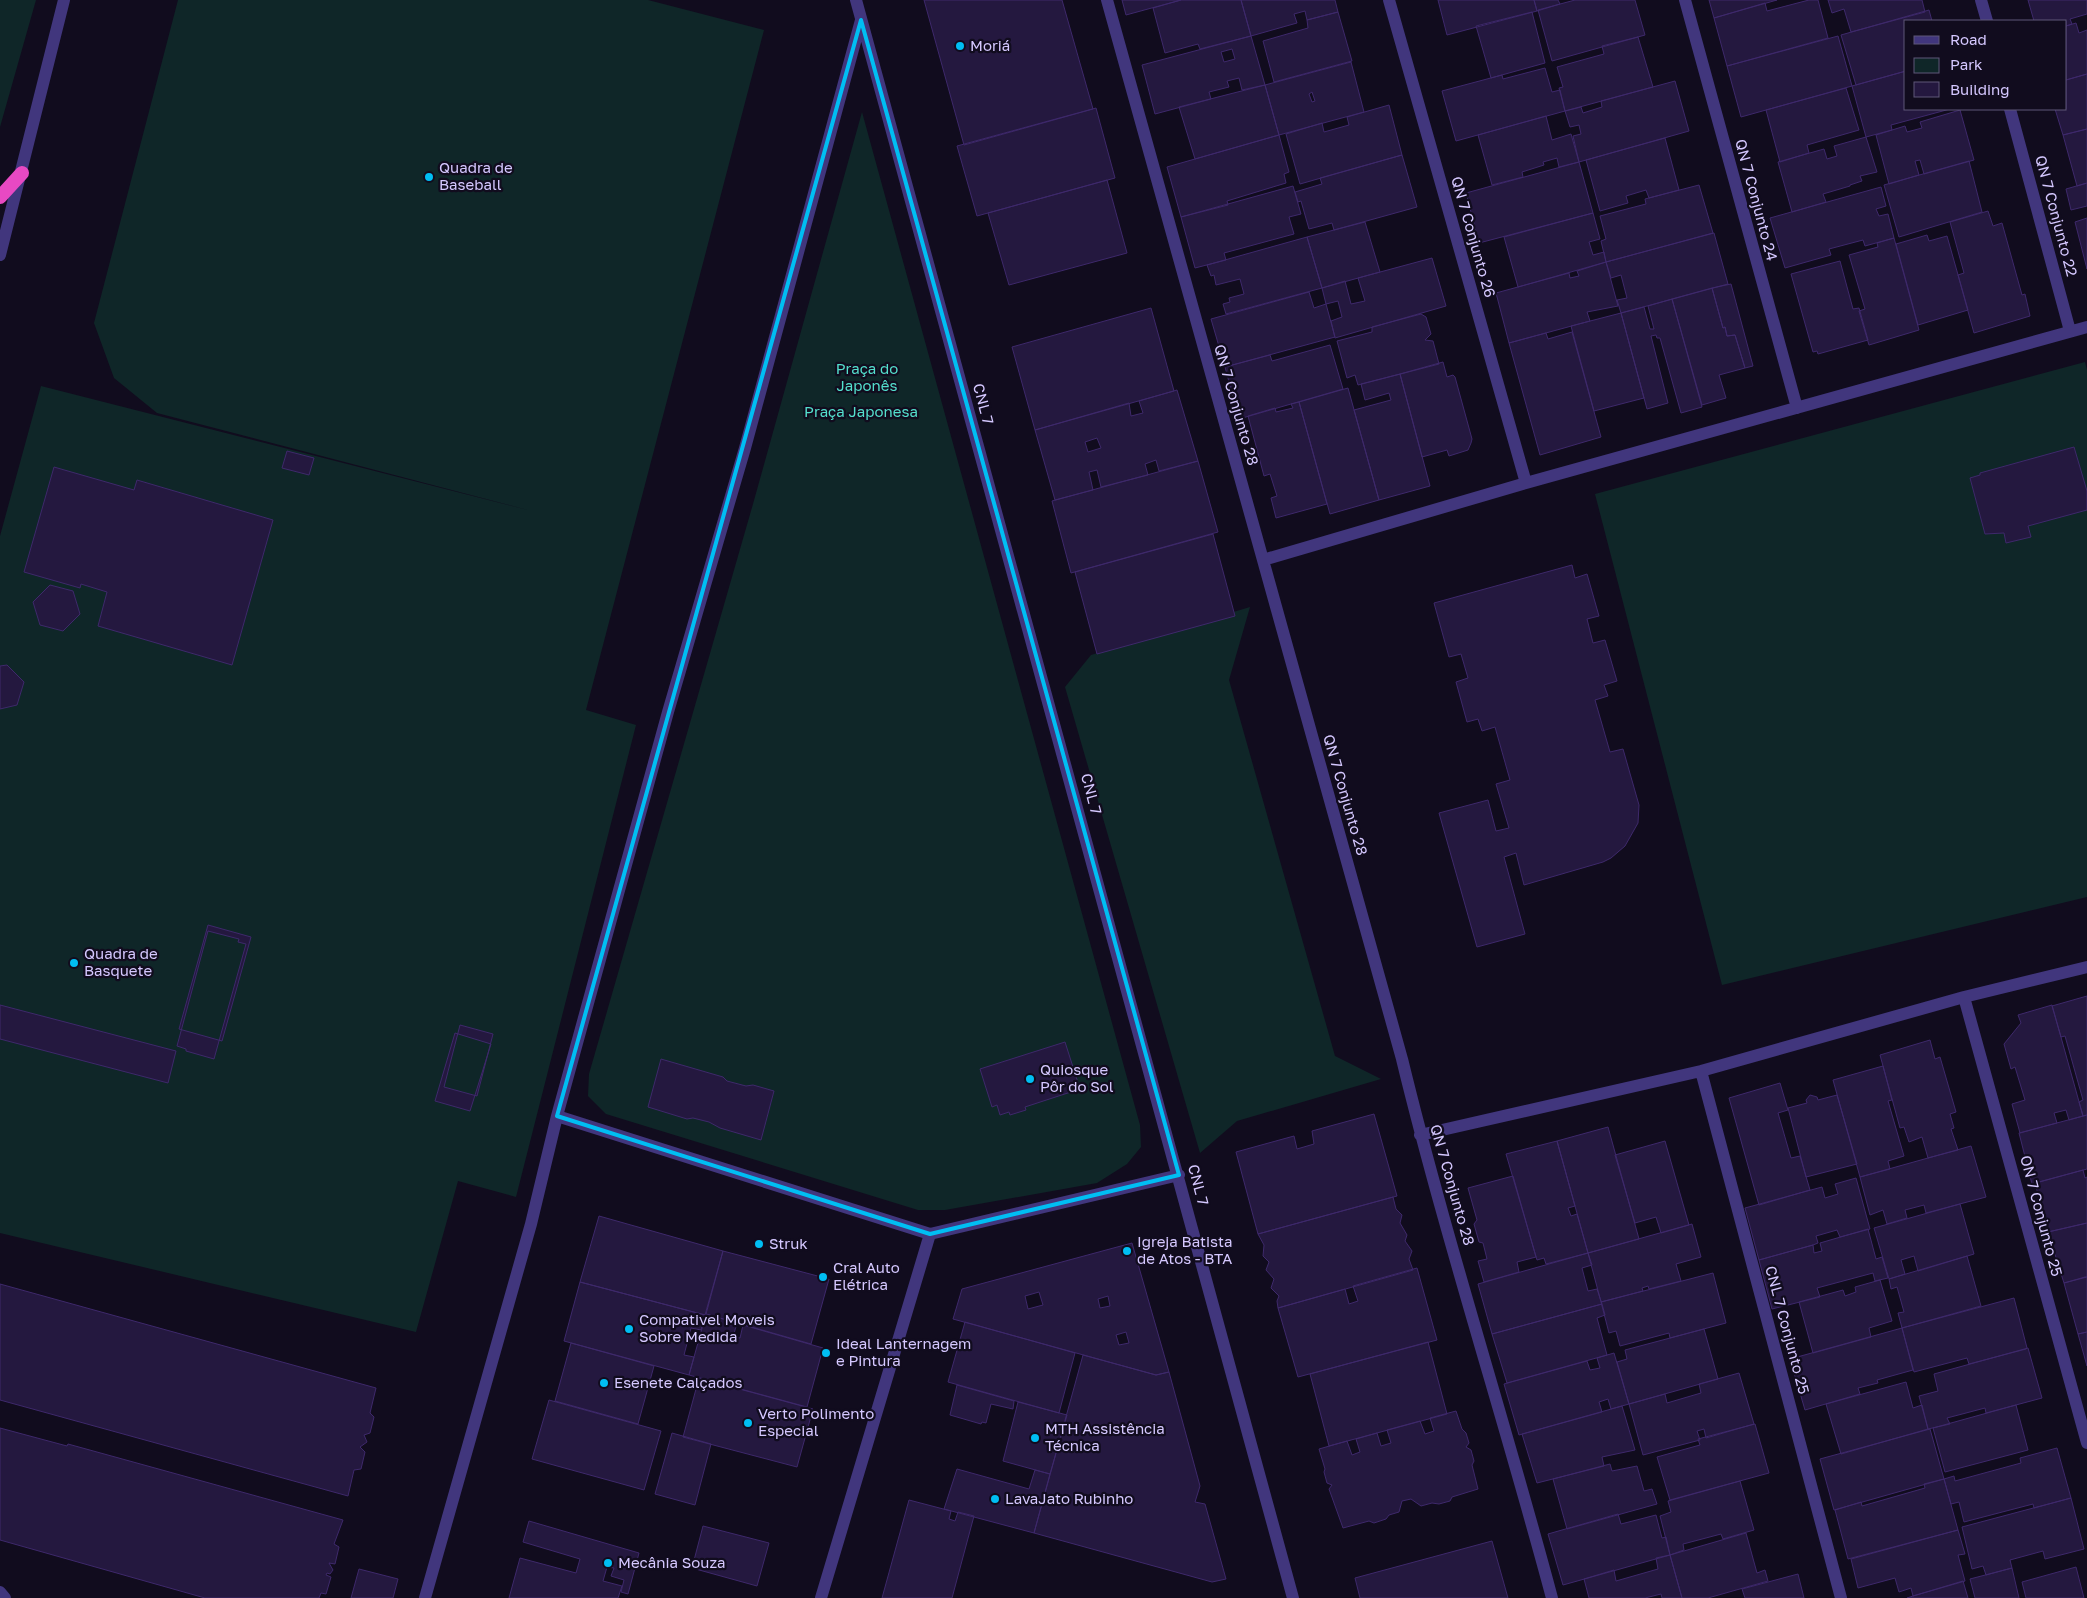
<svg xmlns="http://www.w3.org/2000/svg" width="2087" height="1598" font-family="'Golos Text',sans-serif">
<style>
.green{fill:#0f2628}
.building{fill:#24183f;stroke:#3e296b;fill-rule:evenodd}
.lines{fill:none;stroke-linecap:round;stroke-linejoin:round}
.service{stroke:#41367d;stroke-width:12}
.minor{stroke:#41367d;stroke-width:12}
.trunk{stroke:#e849c3;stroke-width:14}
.marked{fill:none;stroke:#00bef3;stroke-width:4;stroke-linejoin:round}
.poi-dot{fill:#00bef3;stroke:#110c1e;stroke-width:2}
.labels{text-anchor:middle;stroke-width:4.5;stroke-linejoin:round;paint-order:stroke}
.poi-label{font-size:15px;fill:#d5c8ff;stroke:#110c1e;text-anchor:start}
.street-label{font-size:15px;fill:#d5c8ff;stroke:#110c1e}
.park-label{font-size:15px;fill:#54dfcd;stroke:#110c1e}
</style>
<rect width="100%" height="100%" fill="#110c1e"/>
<path class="green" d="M0,0H36L0,127Z
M178,0H648L764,30L586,710L636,725L516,1197L458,1181L416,1332L0,1233V536L41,386L532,511L157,413L114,378L94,323Z
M862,112L1140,1125L1141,1147L1127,1164L1097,1183L945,1210H918L606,1114L588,1096L589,1074L753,504Z
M2085,362L2087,370V897L1722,985L1595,494Z
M1250,607L1229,680L1335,1056L1381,1079L1237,1121L1200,1153L1065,687L1091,655Z"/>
<path class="building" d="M924,0H1062L1093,109L964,145Z
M1122,0H1181L1126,15Z
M1181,0H1241L1251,36L1200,49L1198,44L1165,53L1153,8Z
M1241,0H1335L1338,12L1307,20L1305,11L1294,14L1297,23L1251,36Z
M1438,0H1534L1537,11L1447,35Z
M1534,0H1558L1560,4L1537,11Z
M1575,0H1635L1645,35L1552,61L1538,10Z
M1709,0H1777L1714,18Z
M1809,0H1818L1828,38L1727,66L1714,18L1765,3L1767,11Z
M1828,0H1922L1925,12L1851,32L1844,9L1832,13Z
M2028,0H2087V14L2070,19L2072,24L2066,26V21H2034Z
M1929,10L1932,21H1906V71L1856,85L1841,35Z
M1338,12L1352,61L1274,82L1263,41L1308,28L1307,20Z
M1532,12L1545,63L1491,78L1476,26Z
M2076,23L2079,33L2087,30V74L2066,80V26Z
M1251,36L1265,85L1242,90L1239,78L1227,81L1229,87L1209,92L1211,99L1155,114L1142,65ZM1232,49L1235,59L1224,62L1221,52Z
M1838,36L1852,86L1741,117L1727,66Z
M1638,37L1653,87L1565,111L1559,88L1563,87L1557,67L1604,54L1602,46Z
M1351,62L1364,112L1279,135L1265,85ZM1312,92L1315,101L1312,102L1309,94Z
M1545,68L1552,92L1560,90L1565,111L1456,141L1442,91L1502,75L1503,79Z
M1906,71V109H1950L1891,125L1892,130L1866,137L1852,86Z
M2087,74V129L2063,135L2055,109H2066V80Z
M1675,81L1689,131L1579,162L1573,136L1581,134L1579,125L1570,127L1565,111L1581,107L1583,113L1602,107L1601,101Z
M1265,85L1279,135L1195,159L1179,107Z
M1846,88L1859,130L1807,145L1809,153L1780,162L1766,110Z
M1389,105L1402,155L1300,184L1286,134L1322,123L1324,132L1349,125L1347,117Z
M1096,108L1115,178L977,216L957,146Z
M1960,110L1974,160L1924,174L1920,160L1915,161L1919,175L1889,184L1876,135L1905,126L1907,132L1922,128L1920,122Z
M1546,116L1552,140L1571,134L1579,162L1559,167L1557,158L1543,162L1544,165L1522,172L1523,177L1492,185L1478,135Z
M2087,129V183L2077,186L2063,135Z
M1279,135L1289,172L1284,174L1286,183L1227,201L1228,205L1181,217L1167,167Z
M1866,137L1877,172L1860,176L1862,181L1850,185V186L1823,194L1826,202L1792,212L1778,162L1824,149L1827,159L1837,156L1834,146Z
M1665,138L1679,190L1649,198L1646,190L1626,196L1628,203L1600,211L1586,160Z
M1402,155L1417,207L1334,230L1332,223L1309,229L1301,201L1298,202L1295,192L1322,184L1320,178Z
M1969,161L1982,212L1899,237L1884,185Z
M1579,162L1593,213L1479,243L1466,193Z
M1107,180L1127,253L1009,285L988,213Z
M2087,183V206L2071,210L2066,189Z
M1699,185L1713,233L1606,262L1601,241L1606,239L1600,216L1646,204L1645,199Z
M1293,186L1301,214L1289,217L1294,234L1224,253L1226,260L1195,268L1181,217Z
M1881,187L1886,206L1876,209L1879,216L1888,214L1894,238L1865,246L1863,240L1829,249L1831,255L1785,268L1770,218Z
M1988,211L1993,226L2002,223L2022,295L2025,294L2030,316L1974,333L1958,275L1964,273L1950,222Z
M1593,213L1600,239L1589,242L1593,255L1604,252L1606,262L1518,287L1504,237Z
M2087,218V269L2075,222Z
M1365,222L1380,272L1322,288L1307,237Z
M1714,233L1728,284L1621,313L1617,300L1627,298L1621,275L1611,278L1606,262Z
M1927,235L1929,241L1947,236L1968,310L1918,325L1896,244Z
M1307,237L1322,288L1226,314L1223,304L1230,302L1229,298L1244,294L1240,279L1216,285L1214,275L1211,276L1207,265Z
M1894,238L1919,330L1869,345L1859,311L1865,309L1849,255L1878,247L1877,243Z
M1432,258L1446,306L1335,338L1331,321L1342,317L1338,301L1326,304L1322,288L1345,281L1351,304L1365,301L1358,278Z
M1840,261L1853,309L1859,308L1868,340L1818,354L1817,351L1813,352L1791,274Z
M1606,262L1618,306L1587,312L1590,321L1509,343L1496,293L1569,273L1570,278L1579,276L1577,271Z
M1731,284L1753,366L1745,368L1735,335L1727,336L1725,327L1723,328L1712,288Z
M1712,288L1723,328L1725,327L1727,336L1735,335L1745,368L1719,375L1726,398L1702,405L1672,299Z
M1309,292L1314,308L1326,304L1335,337L1225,367L1211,319Z
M1672,299L1702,407L1681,413L1660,338H1657L1656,335L1651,336L1668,403L1647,409L1621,313L1644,307L1650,329H1654L1648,306Z
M1151,308L1174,391L1035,430L1012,347Z
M1621,313L1644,398L1594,411L1571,326Z
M1421,314L1426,317L1431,334L1425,340L1433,341L1439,364L1358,385L1355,375L1347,378L1337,341L1372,332V327Z
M1572,332L1601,437L1540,455L1509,343L1546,333L1548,339Z
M1330,345L1343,389L1239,419L1225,367L1270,355L1272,361Z
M1443,362L1447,377L1453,375L1455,377L1472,439L1471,443L1468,450L1449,456L1447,450L1422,457L1400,374Z
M1400,374L1430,486L1379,500L1354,410L1391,400L1389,393L1365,400L1361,384Z
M1348,388L1379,500L1330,514L1299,402Z
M1177,390L1198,461L1159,471L1156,460L1145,464L1148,475L1101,487L1097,470L1089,472L1093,490L1055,500L1035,430L1129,403L1131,416L1143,413L1139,401ZM1097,438L1101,448L1088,452L1085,442Z
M1299,402L1327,504L1276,518L1271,498L1277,496L1270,474L1264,476L1248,416L1275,408L1276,412L1293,408L1291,404Z
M2074,447L2087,491V510L2028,526L2031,537L2006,543L2004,533L1985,534L1970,478L1980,475V473Z
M287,451L314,458L309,475L282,468Z
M1198,461L1218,532L1071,573L1052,501Z
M54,467L134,490L137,480L273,520L232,665L98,626L107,592L81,584L80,588L24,572Z
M1213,534L1235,616L1097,654L1075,572Z
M1572,565L1575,578L1587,574L1599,616L1587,619L1593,643L1605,640L1617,681L1604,685L1608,696L1595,700L1610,752L1623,749L1639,805L1638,823L1625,846L1611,858L1603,862L1524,885L1516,853L1504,857L1525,934L1477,947L1439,813L1488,800L1496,831L1509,828L1496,784L1510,780L1495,727L1482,731L1478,719L1467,722L1456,682L1468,678L1461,654L1449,657L1434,603Z
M50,585L73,591L80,614L63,631L40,625L33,602Z
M7,665L24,682L17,705L0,709V666Z
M208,925L251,937L222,1041L179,1029Z
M208,931L239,939L238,942L246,944L214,1059L186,1051V1049L177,1046Z
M2087,996V1115L2083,1116L2079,1102L2083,1100L2065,1036L2061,1037L2052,1006Z
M0,1005L176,1051L168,1083L0,1039Z
M2052,1005L2083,1116L2069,1120L2066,1110L2054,1113L2057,1123L2020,1133L2012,1104L2025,1100L2015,1067L2011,1069L2004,1044L2021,1023L2018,1015Z
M460,1025L493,1034L477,1096L444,1087Z
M455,1033L491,1044L470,1111L435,1101Z
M1930,1040L1935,1059L1940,1057L1956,1112L1950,1114L1954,1128L1951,1129L1958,1150L1928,1158L1922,1137L1909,1142L1904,1127L1900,1128L1880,1055Z
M1065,1042L1080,1089L1025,1107L1026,1110L1010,1115L1009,1112L1000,1115L997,1105L992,1107L980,1069Z
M661,1059L723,1077L727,1081L746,1086L753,1085L774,1091L761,1140L720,1128L709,1122L693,1118L687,1119L648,1107Z
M1883,1066L1892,1100L1888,1101L1904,1156L1888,1161L1890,1169L1860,1177L1833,1080Z
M1780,1083L1788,1110L1778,1113L1791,1158L1800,1156L1810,1190L1759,1205L1729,1098Z
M1810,1095L1817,1097L1818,1100L1837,1095L1857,1164L1806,1177L1788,1108L1807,1103L1806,1100Z
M1374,1114L1397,1196L1258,1234L1236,1152L1294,1136L1297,1149L1314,1144L1312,1131Z
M2087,1115V1169L2032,1184L2019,1133Z
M1608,1127L1639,1239L1588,1253L1557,1141Z
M1557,1141L1575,1206L1568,1208L1571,1216L1577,1214L1588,1253L1546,1264L1544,1258L1537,1260L1506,1154Z
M1665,1141L1689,1225L1661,1233L1656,1217L1635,1223L1615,1155Z
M1971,1146L1986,1197L1926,1213L1924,1205L1905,1210L1907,1218L1887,1224L1883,1210L1870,1215L1860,1177Z
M2083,1170L2085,1178L2087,1177V1223L2048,1232L2035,1183Z
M1513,1176L1536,1257L1517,1262L1519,1272L1484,1282L1478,1261L1487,1259L1483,1243L1479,1242L1474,1224L1477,1220L1468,1188Z
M1856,1178L1870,1229L1840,1237L1837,1230L1816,1236L1818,1243L1813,1245L1759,1260L1745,1208L1822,1187L1825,1198L1838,1194L1835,1184Z
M1393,1197L1396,1209L1402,1215L1400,1223L1407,1235L1405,1241L1412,1251L1409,1259L1413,1270L1278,1308L1277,1301L1279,1296L1271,1288L1274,1279L1266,1270L1269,1262L1263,1256L1264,1245L1258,1234Z
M1960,1204L1974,1254L1918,1271L1914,1256L1901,1260L1905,1274L1889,1279L1874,1228Z
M599,1216L723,1251L705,1315L580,1282Z
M2087,1223V1277L2064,1283L2048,1232Z
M1692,1224L1701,1257L1676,1264L1681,1281L1649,1289L1648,1286L1642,1288L1643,1291L1601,1302L1588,1253Z
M1868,1229L1876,1259L1882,1257L1888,1278L1875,1281L1873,1273L1817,1288L1820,1297L1772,1309L1759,1260L1813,1245L1814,1253L1822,1251L1820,1243Z
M1132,1243L1169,1372L1156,1375L953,1319L962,1289ZM1039,1292L1043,1305L1028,1309L1025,1296ZM1108,1296L1110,1306L1100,1308L1098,1299ZM1126,1332L1129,1343L1119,1345L1116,1335Z
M723,1251L829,1279L811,1344L706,1314Z
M1588,1253L1592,1265L1582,1268L1588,1291L1597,1289L1602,1304L1492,1334L1478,1284Z
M1967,1256L1981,1306L1902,1328L1898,1313L1904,1312L1897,1287L1891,1289L1889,1279Z
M1417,1268L1437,1340L1298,1377L1278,1308L1345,1289L1349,1304L1358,1301L1353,1286Z
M1713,1273L1726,1323L1670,1338L1669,1333L1620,1346L1616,1331L1609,1333L1601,1302Z
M2085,1277H2087V1332L2078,1334L2064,1283Z
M1880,1280L1892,1321L1869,1328L1871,1337L1813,1353L1799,1302L1843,1290L1845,1296L1856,1292L1855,1287Z
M580,1282L705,1315L701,1330L691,1328L684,1355L694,1357L689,1375L564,1341Z
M0,1284L376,1388L370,1413L374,1417L370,1433L364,1435L367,1442L360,1447L365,1452L361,1469L354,1470L348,1496L0,1400Z
M2014,1298L2027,1348L2026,1349L1969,1364L1967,1358L1914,1372L1902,1328Z
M1602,1304L1605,1315L1597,1318L1607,1355L1507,1383L1492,1334Z
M706,1314L737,1323L733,1337L740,1338L743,1325L823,1348L807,1407L689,1375Z
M965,1322L1075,1353L1059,1413L948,1382Z
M1902,1328L1913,1370L1877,1380L1878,1383L1858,1388L1860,1394L1805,1410L1790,1359Z
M1704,1329L1718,1379L1629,1404L1617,1362L1627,1359L1625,1350Z
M2087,1332V1366L2078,1334Z
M1428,1342L1447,1414L1329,1446L1310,1374Z
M571,1343L654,1366L638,1424L555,1401Z
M2028,1348L2042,1398L1986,1413L1985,1408L1947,1418L1950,1424L1928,1429L1919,1396L1938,1391L1934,1374Z
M1614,1353L1629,1404L1611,1409L1608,1399L1599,1402L1602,1412L1519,1435L1504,1384L1587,1361L1590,1370L1600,1368L1597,1358Z
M1083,1355L1156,1375L1169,1372L1200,1486L1195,1502L1205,1504L1226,1579L1212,1582L1034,1533Z
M1739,1373L1754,1424L1706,1438L1704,1429L1697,1431L1700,1440L1643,1455L1629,1404L1665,1394L1667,1403L1701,1393L1699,1384Z
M699,1378L813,1409L797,1467L683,1437Z
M1906,1382L1913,1408L1922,1405L1928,1429L1841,1454L1826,1404Z
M957,1385L1014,1401L1013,1409L991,1404L986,1423L982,1422L981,1424L950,1415Z
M549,1400L661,1431L644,1490L532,1459Z
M1018,1402L1067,1415L1050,1474L1003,1461Z
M2016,1405L2028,1450L1945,1472L1933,1428Z
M1622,1406L1635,1450L1602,1457L1604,1466L1537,1483L1522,1434Z
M1456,1411L1462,1429L1466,1433L1469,1443L1466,1447L1471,1450L1474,1461L1472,1465L1478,1489L1452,1497L1450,1501L1439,1504L1432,1503L1421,1506L1411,1499L1402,1501L1399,1512L1389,1515L1386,1519L1374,1523L1369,1521L1343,1528L1329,1489L1332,1485L1327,1483L1324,1472L1325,1469L1319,1449L1347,1441L1352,1455L1360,1452L1356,1439L1377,1433L1381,1446L1391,1443L1387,1430L1420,1421L1425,1434L1434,1431L1430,1418Z
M1755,1424L1769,1473L1670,1500L1657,1457L1700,1445L1698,1439Z
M0,1428L67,1446L68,1444L343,1520L334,1544L339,1547L335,1564L329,1563L333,1570L330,1574L327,1573L326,1575L331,1577L326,1594L321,1593L319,1598H205L0,1540Z
M1930,1429L1944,1479L1834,1510L1820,1459Z
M672,1433L711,1444L695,1505L655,1494Z
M2057,1448L2071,1498L2034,1508L2033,1504L1964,1522L1959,1502L1951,1504L1944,1479L1954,1476L1955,1481L2021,1463L2020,1458Z
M1610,1464L1612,1471L1637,1466L1644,1491L1652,1489L1657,1504L1567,1529L1553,1479Z
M957,1469L1029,1489L1035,1470L1050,1474L1034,1533L944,1509Z
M1944,1479L1958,1530L1848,1559L1835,1510L1861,1502L1862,1506L1925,1488L1924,1484Z
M1740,1481L1754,1530L1723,1539L1721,1534L1687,1543L1683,1544L1684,1550L1670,1555L1660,1516L1671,1512L1668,1501Z
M2071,1498L2084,1549L2045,1559L2043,1551L2010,1560L2012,1568L1986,1575L1983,1566L1972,1569L1962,1527Z
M909,1500L951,1511L949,1519L955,1521L958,1512L974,1516L952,1598H882Z
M1618,1514L1621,1524L1656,1515L1662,1538L1666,1537L1670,1555L1563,1585L1548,1534Z
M529,1521L639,1553L628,1594L621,1592L624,1580L611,1576L614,1568L607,1567L603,1581L622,1586L618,1598H509L520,1558L576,1573L580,1559L523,1542Z
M703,1526L769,1543L757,1586L692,1568Z
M1958,1530L1965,1554L1958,1555L1965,1581L1913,1596L1911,1588L1899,1592L1895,1578L1858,1588L1851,1559Z
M1746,1533L1757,1573L1765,1570L1768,1581L1708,1598H1682L1670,1555Z
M1492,1541L1508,1598H1360L1355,1578Z
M1670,1555L1682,1598H1662L1661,1594L1645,1598H1589L1584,1579L1614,1570L1616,1581L1658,1569L1656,1558Z
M2076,1567L2084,1598H2026L2022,1582Z
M2012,1568L2019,1598H1975L1970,1579Z
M359,1569L398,1579L393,1598H351Z
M1798,1574L1804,1598H1745L1742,1589Z
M1963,1581L1968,1598H1907L1913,1596Z"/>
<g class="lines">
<path class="service" d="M0,1592L5,1598"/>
<path class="minor" d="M856,0L1293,1598
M1107,0L1402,1059C1446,1240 1504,1418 1552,1598
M1389,0L1526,483
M1685,0L1797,408
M1981,0L1987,21
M2010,109L2070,331
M0,255L64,0
M1263,560L1526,483L2087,327
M1964,997L2087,1443
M1701,1071L1841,1598
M557,1116L930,1234L1179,1175
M1420,1135L1701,1071L1964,997L2087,967
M425,1598L531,1224L557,1116L668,712L745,448L861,20
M821,1598L930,1234"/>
<path class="trunk" d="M0,197L22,173"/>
</g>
<path class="marked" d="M861,20L1179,1175L930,1234L557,1116Z"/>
<g class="poi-dot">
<circle cx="960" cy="46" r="5"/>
<circle cx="429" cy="177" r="5"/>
<circle cx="74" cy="963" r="5"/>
<circle cx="1030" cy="1079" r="5"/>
<circle cx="759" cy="1244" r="5"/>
<circle cx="1127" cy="1251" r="5"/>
<circle cx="823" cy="1277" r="5"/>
<circle cx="629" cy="1329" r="5"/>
<circle cx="826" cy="1353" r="5"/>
<circle cx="604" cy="1383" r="5"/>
<circle cx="748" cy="1423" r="5"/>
<circle cx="1035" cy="1438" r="5"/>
<circle cx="995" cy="1499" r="5"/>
<circle cx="608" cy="1563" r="5"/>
</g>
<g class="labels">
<g class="poi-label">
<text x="970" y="51">Moriá</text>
<text x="439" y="173">Quadra de<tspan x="439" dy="17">Baseball</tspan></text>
<text x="84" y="959">Quadra de<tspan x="84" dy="17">Basquete</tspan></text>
<text x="1040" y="1075">Quiosque<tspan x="1040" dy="17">Pôr do Sol</tspan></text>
<text x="1137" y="1247">Igreja Batista<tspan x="1137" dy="17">de Atos - BTA</tspan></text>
<text x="769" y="1249">Struk</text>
<text x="833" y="1273">Cral Auto<tspan x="833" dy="17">Elétrica</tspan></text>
<text x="639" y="1325">Compativel Moveis<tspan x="639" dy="17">Sobre Medida</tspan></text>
<text x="836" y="1349">Ideal Lanternagem<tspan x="836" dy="17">e Pintura</tspan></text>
<text x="614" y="1388">Esenete Calçados</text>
<text x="758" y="1419">Verto Polimento<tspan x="758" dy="17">Especial</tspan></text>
<text x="1045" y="1434">MTH Assistência<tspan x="1045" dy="17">Técnica</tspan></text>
<text x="1005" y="1504">LavaJato Rubinho</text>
<text x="618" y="1568">Mecânia Souza</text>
</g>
<g class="street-label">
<text transform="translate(1756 200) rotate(75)" y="5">QN 7 Conjunto 24</text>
<text transform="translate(2056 216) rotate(75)" y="5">QN 7 Conjunto 22</text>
<text transform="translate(1473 237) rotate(74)" y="5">QN 7 Conjunto 26</text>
<text transform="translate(983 404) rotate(75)" y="5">CNL 7</text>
<text transform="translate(1236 405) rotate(74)" y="5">QN 7 Conjunto 28</text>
<text transform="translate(1091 794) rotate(75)" y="5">CNL 7</text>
<text transform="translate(1345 795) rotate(74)" y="5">QN 7 Conjunto 28</text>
<text transform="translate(1198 1185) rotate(75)" y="5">CNL 7</text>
<text transform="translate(1452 1185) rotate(74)" y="5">QN 7 Conjunto 28</text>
<text transform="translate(2041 1216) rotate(75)" y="5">ON 7 Conjunto 25</text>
<text transform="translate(1787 1330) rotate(75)" y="5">CNL 7 Conjunto 25</text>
</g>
<g class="park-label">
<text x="867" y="374">Praça do<tspan x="867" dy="17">Japonês</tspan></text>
<text x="861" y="417">Praça Japonesa</text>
</g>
</g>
<rect x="1904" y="20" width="162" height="90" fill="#110c1e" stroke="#5f5778"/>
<rect x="1914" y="36" width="25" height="8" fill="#41367d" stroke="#5f5778"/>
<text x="1950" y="45" font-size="15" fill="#d5c8ff">Road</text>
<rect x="1914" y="58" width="25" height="15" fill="#0f2628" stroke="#5f5778"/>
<text x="1950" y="70" font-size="15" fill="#d5c8ff">Park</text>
<rect x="1914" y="82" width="25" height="15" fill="#24183f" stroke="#5f5778"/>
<text x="1950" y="95" font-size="15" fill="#d5c8ff">Building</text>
</svg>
